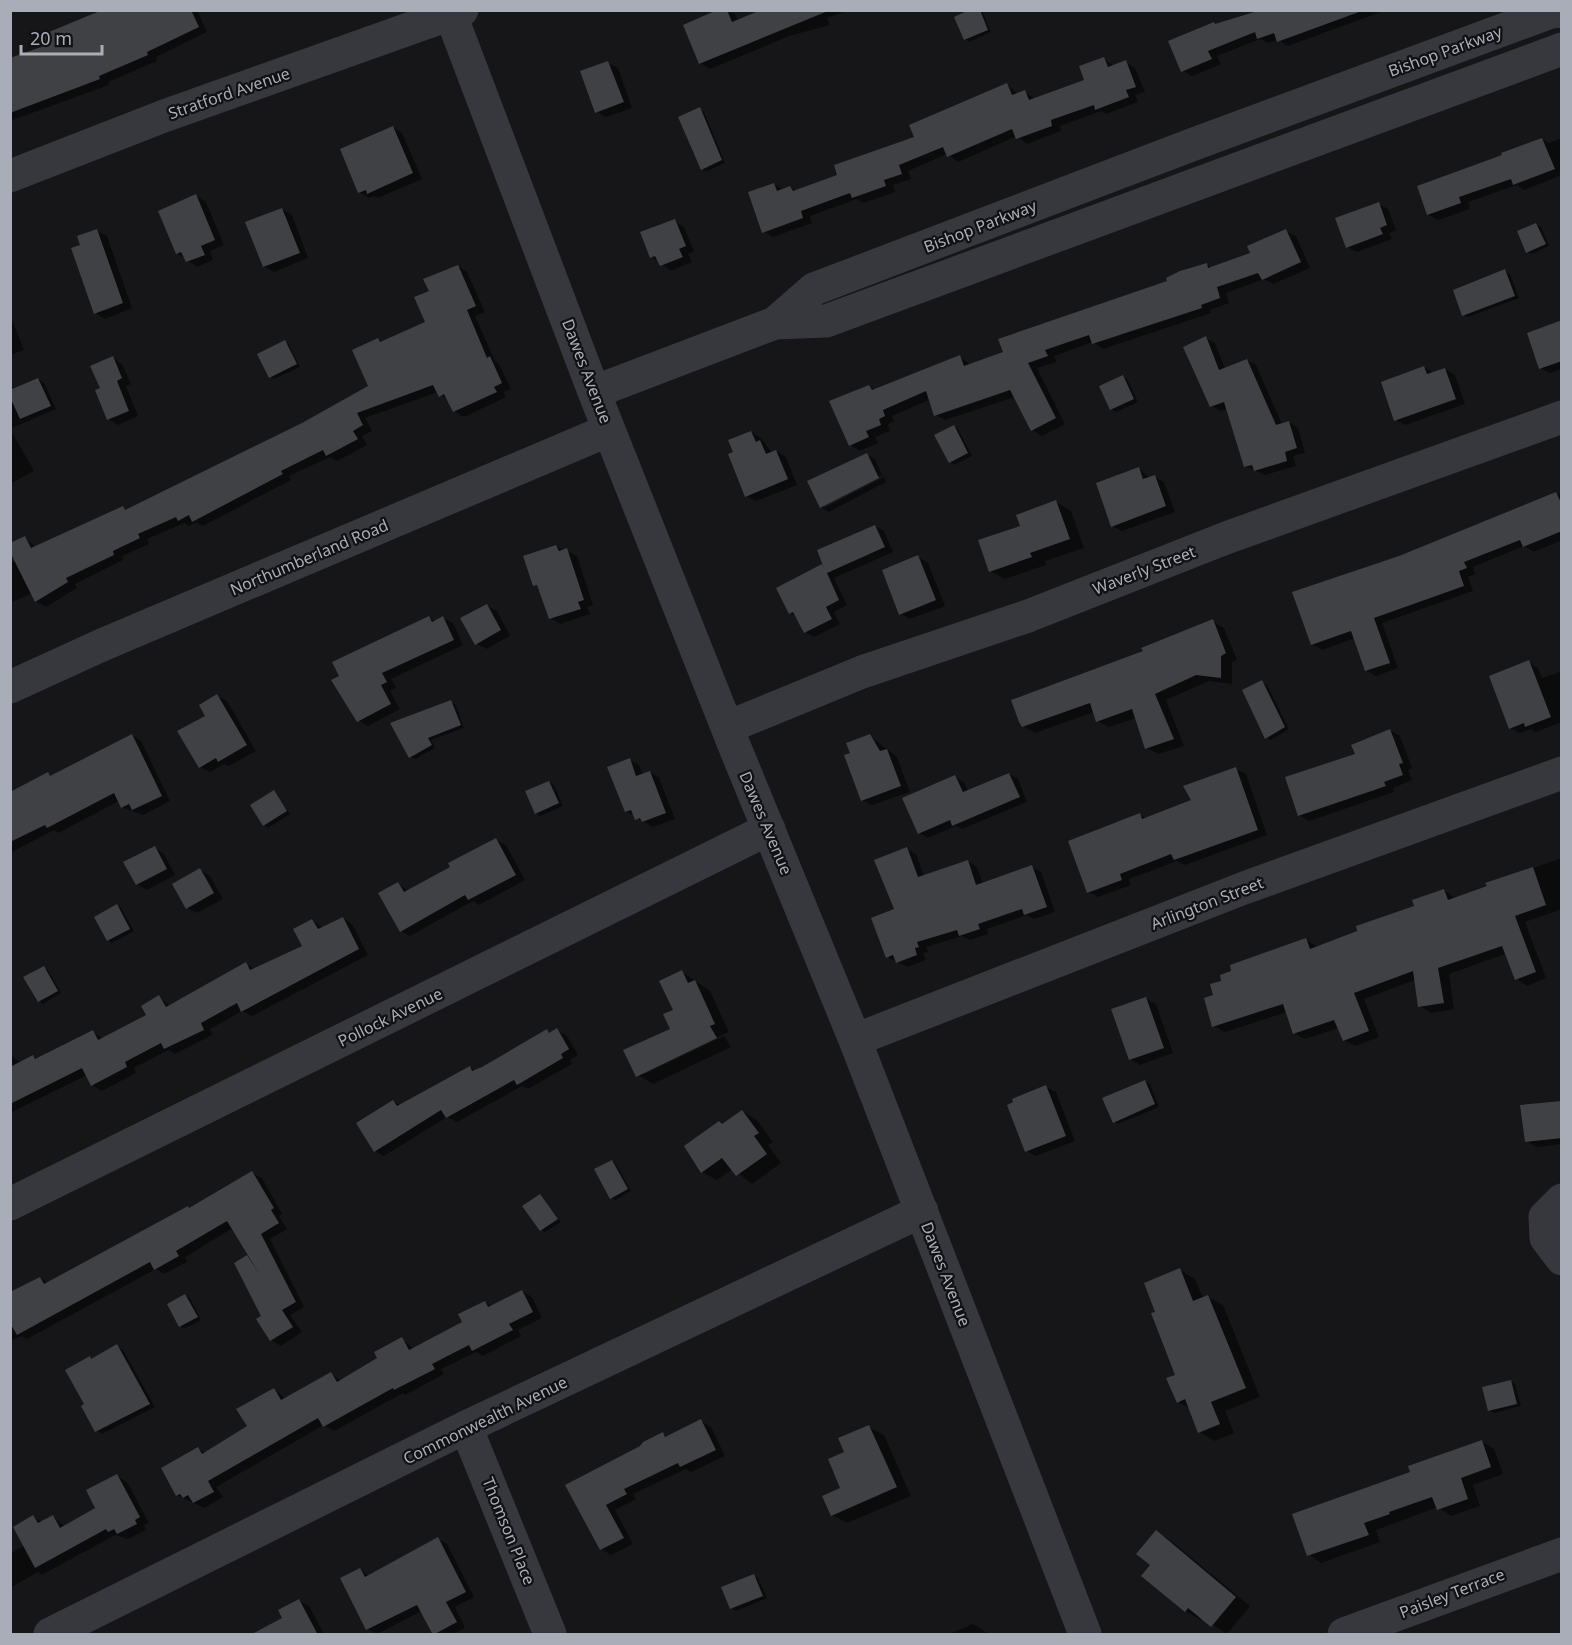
<svg xmlns="http://www.w3.org/2000/svg" width="1572" height="1645" font-family="'Noto Sans',sans-serif">
<style>
.shadow{fill:#0007}
.building{fill:#404145}
.lines{fill:none;stroke-linecap:round;stroke-linejoin:round}
.minor{stroke:#37383d;stroke-width:33}
.labels{text-anchor:middle;stroke-width:4.5;stroke-linejoin:round;paint-order:stroke}
.street-label{font-size:16px;fill:#a8adb8;stroke:#111113}
</style>
<rect width="100%" height="100%" fill="#161618"/>
<path class="shadow" d="M93,10H197L207,32L156,57L157,61L108,82L109,85L10,121V60L43,48L95,15Z
M721,10L735,14L738,21L765,10H850L827,18L830,25L789,36L710,69L700,63Z
M973,10L982,11L991,32L969,42L965,39Z
M1266,10H1386L1288,46L1278,40L1268,43L1260,39L1217,56L1221,64L1192,76L1182,70L1217,26Z
M1103,58L1114,66L1126,62L1135,68L1145,92L1135,95L1138,102L1106,114L1101,111L1060,126L1061,131L1027,144L1017,136L958,162L947,154L908,171L911,179L893,185L895,192L863,203L857,199L810,216L812,223L773,237L763,231L774,184L784,190L790,187L797,191L839,176L916,138L1007,85L1018,94L1025,92L1035,99L1086,81Z
M608,63L618,68L632,108L606,117L597,112Z
M700,109L704,112L725,163L707,171L702,169Z
M393,127L402,133L422,179L378,198L374,196L369,198L359,192Z
M1562,138V175L1524,190L1517,185L1468,202L1470,209L1438,220L1428,214L1504,156L1542,139L1549,143Z
M196,196L206,202L224,245L210,251L213,260L197,267L177,253Z
M1379,204L1388,209L1396,230L1389,233L1392,239L1357,252L1347,247Z
M282,209L292,215L308,258L274,272L264,266Z
M674,221L684,227L694,251L688,254L692,262L671,271L652,257Z
M1536,225L1541,227L1549,246L1532,254L1527,252Z
M97,231L107,236L132,308L105,319L95,313L82,246Z
M1286,231L1296,236L1310,268L1273,284L1264,279L1226,293L1229,303L1210,310L1211,313L1103,349L1093,342L1054,356L1057,362L1037,368L1065,424L1042,436L1032,430L1015,397L945,420L935,415L929,400L892,416L894,421L888,424L890,431L875,437L878,443L860,451L850,445L869,386L875,390L960,357L971,365L1005,353L1206,264L1212,268L1252,254Z
M458,266L467,272L485,312L475,316L495,361L499,364L511,389L503,392L506,397L464,417L454,411L449,401L438,392L365,418L372,431L362,436L367,445L337,461L330,457L289,476L291,480L203,526L196,522L189,526L184,523L147,539L149,544L122,556L123,560L75,584L77,588L46,607L36,601L32,593L10,603V563L16,561L25,538L36,547L123,508L127,511L303,424L370,387L378,340L382,342L427,323L431,292Z
M1505,271L1510,274L1519,298L1468,317L1464,315Z
M10,315L24,350L10,355Z
M1562,322V369L1550,373L1540,368Z
M1206,338L1215,343L1225,369L1247,360L1256,365L1282,424L1289,422L1298,428L1305,453L1293,456L1296,466L1265,475L1245,466L1227,409L1220,411L1211,406Z
M285,342L289,345L300,367L274,379L270,377Z
M113,358L122,364L131,384L126,386L138,416L118,425L108,419L102,389Z
M1424,367L1434,373L1445,369L1455,375L1465,404L1405,425L1396,420Z
M1123,376L1127,379L1138,402L1116,412L1111,409Z
M38,379L44,383L56,409L10,429V395Z
M954,427L958,429L972,456L954,465L950,462Z
M10,429L34,471L10,484Z
M751,432L761,438L772,453L776,451L786,457L797,485L756,501L746,496L735,453Z
M867,455L875,459L882,475L824,504V508L884,477L886,482L829,512L821,507Z
M1139,469L1150,478L1155,477L1164,482L1175,512L1122,531L1112,526Z
M1556,494L1562,495V540L1534,552L1524,546L1473,567L1475,574L1468,577L1473,591L1382,623L1398,668L1376,676L1366,670L1355,638L1322,650L1312,644L1399,557Z
M1056,502L1071,511L1084,548L1045,561L1046,565L1005,579L990,571L1022,527Z
M875,526L884,531L893,552L834,578L847,605L834,612L840,624L814,637L805,632L797,617L790,613L822,566L826,568Z
M556,546L577,556L593,605L587,607L590,614L560,624L550,618L540,588L535,585Z
M918,557L928,563L945,606L910,619L901,614Z
M487,606L497,611L510,636L486,649L476,643Z
M429,618L436,621L443,618L453,623L463,645L391,679L396,688L390,691L400,709L368,726L358,720L333,681Z
M1212,621L1224,628L1237,660L1232,662V684L1209,681L1166,700L1184,746L1158,754L1147,748L1136,718L1109,727L1097,721L1094,712L1035,733L1023,726Z
M1528,662L1538,668L1542,678L1562,671V722L1536,732L1531,729L1520,733L1510,728Z
M1262,682L1267,685L1289,729L1271,740L1267,738Z
M217,696L227,701L256,751L229,766L224,764L210,772L200,767L207,716Z
M451,702L456,705L464,728L431,740L435,748L415,759L410,757Z
M1390,730L1400,736L1412,768L1408,770L1412,780L1393,788L1394,792L1309,821L1299,815L1357,755Z
M132,735L141,741L170,801L143,815L122,807L119,801L58,833L54,830L10,853V804L48,774L52,776Z
M870,736L897,757L910,792L872,805L862,800Z
M630,760L639,765L643,775L650,772L659,778L675,819L653,827L626,811Z
M1236,769L1246,774L1267,835L1185,865L1177,861L1129,879L1131,885L1098,897L1088,892L1140,815L1147,819L1193,801Z
M1009,774L1018,779L1027,802L962,829L956,826L928,838L919,833L955,777L964,782L968,792Z
M549,782L554,785L563,806L540,816L536,813Z
M274,792L290,814L268,828L264,825Z
M496,840L506,845L525,880L479,905L473,901L410,936L401,931L398,884L409,891Z
M155,848L164,854L175,875L147,890L137,884Z
M907,849L916,854L924,876L968,861L977,867L983,884L1032,867L1041,872L1055,912L1034,919L1027,915L987,929L988,934L970,940L962,936L926,947L928,952L923,953L926,960L907,967L887,957Z
M1562,858V909L1525,922L1546,978L1527,986L1516,979L1505,954L1449,974L1454,1009L1431,1013L1420,1006L1415,980L1364,999L1379,1037L1355,1046L1344,1040L1339,1028L1305,1039L1294,1033L1287,1012L1225,1032L1214,1026L1215,996L1223,982L1306,940L1318,947L1416,907L1444,890L1456,899L1489,887L1487,884Z
M200,870L210,876L223,899L197,913L187,908Z
M117,906L121,908L134,931L112,943L108,940Z
M343,918L352,924L368,955L252,1016L242,1011L210,1029L212,1035L175,1054L168,1050L134,1068L136,1073L102,1091L92,1085L87,1075L10,1113V1055L21,1063L33,1056L38,1059L93,1032L103,1038L148,1016L159,997L170,1006L246,964L255,969L304,947L312,920L323,928Z
M44,968L48,970L61,993L43,1004L39,1001Z
M682,972L710,991L729,1032L644,1071V1074L724,1036L731,1047L653,1084L638,1075L672,1030Z
M1146,999L1156,1004L1173,1053L1140,1065L1130,1059Z
M557,1030L567,1036L578,1055L570,1060L572,1064L528,1089L522,1086L457,1122L447,1117L384,1156L375,1151L393,1101L401,1106L470,1067L476,1071L547,1031L551,1033Z
M1145,1081L1150,1084L1159,1107L1118,1124L1114,1122Z
M1046,1087L1056,1092L1075,1141L1036,1156L1027,1151Z
M1562,1102V1144L1536,1147L1526,1141Z
M742,1111L757,1120L773,1142L768,1145L781,1163L752,1184L733,1169L717,1180L702,1172L723,1125Z
M612,1161L616,1164L631,1191L615,1200L611,1198Z
M252,1173L262,1178L282,1214L279,1216L287,1229L270,1239L304,1307L290,1315L302,1332L281,1346L271,1340L247,1257L253,1261L233,1228L185,1257L187,1262L164,1274L156,1269L27,1339L22,1336L10,1341V1294L40,1278L48,1283L188,1207L191,1209Z
M540,1196L561,1222L545,1232L541,1230Z
M1180,1270L1195,1279L1203,1298L1208,1297L1223,1305L1260,1397L1225,1411L1234,1433L1215,1441L1200,1432L1191,1409L1178,1402L1177,1376L1157,1313Z
M522,1291L532,1297L542,1318L518,1330L521,1336L483,1356L476,1352L441,1369L444,1374L405,1395L403,1393L334,1431L324,1425L216,1487L223,1497L204,1508L177,1495L198,1449L206,1453L249,1427L274,1389L286,1399L331,1374L342,1381L379,1359L402,1339L414,1349L464,1323L484,1302L492,1306Z
M185,1296L190,1298L201,1320L184,1329L180,1326Z
M117,1346L123,1350L155,1407L102,1434L96,1430L86,1405L90,1358L93,1360Z
M1511,1382L1515,1384L1521,1406L1494,1413L1489,1410Z
M701,1421L711,1427L725,1456L691,1472L686,1469L633,1494L636,1499L615,1510L633,1544L611,1555L601,1549L567,1486L663,1434L668,1437Z
M868,1427L884,1435L911,1496L847,1523L832,1515Z
M1481,1441L1494,1449L1503,1474L1473,1485L1480,1506L1451,1516L1438,1507L1376,1530L1380,1542L1321,1563L1309,1555Z
M117,1476L127,1482L149,1523L144,1525L146,1530L128,1539L115,1535L42,1575L38,1572L10,1588V1554L25,1545L33,1517L42,1522L53,1516L65,1527L97,1508Z
M1157,1532L1171,1541L1250,1606L1227,1634L1202,1618L1200,1620L1186,1611L1152,1565Z
M438,1539L447,1544L474,1597L455,1607L465,1628L453,1634H436L422,1611L377,1634L368,1629L360,1569L370,1577Z
M754,1575L758,1578L767,1598L736,1611L731,1608Z
M299,1601L309,1606L324,1634H284V1619Z
M973,1624L989,1634H949Z"/>
<path class="building" d="M102,10H191L199,27L147,52L148,55L99,76L100,79L10,113V58L41,47L37,37Z
M717,10H727L732,22L761,10L828,11L699,64L683,25Z
M969,10H980L988,30L964,40L954,17Z
M1261,10L1359,12L1277,42L1274,33L1257,39L1255,32L1208,51L1212,59L1181,72L1168,41L1214,22L1215,24Z
M1104,57L1108,67L1126,60L1136,87L1126,90L1129,97L1095,110L1094,105L1051,120L1052,126L1016,139L1012,129L947,157L943,147L899,165L902,174L884,180L886,186L852,198L850,193L801,211L803,218L762,233L748,192L774,183L777,191L790,186L793,191L837,175L834,165L914,137L909,125L1007,83L1012,95L1025,90L1029,100L1084,80L1079,66Z
M608,61L624,102L595,113L580,71Z
M700,107L722,160L701,170L678,117Z
M393,126L413,173L367,194L366,190L358,193L340,149Z
M1542,138L1555,169L1513,185L1511,179L1459,197L1461,203L1427,215L1417,186L1502,155L1501,153Z
M196,194L215,240L201,246L205,255L186,262L181,252L176,254L158,211Z
M1379,202L1387,225L1380,228L1383,234L1346,248L1335,218Z
M282,208L300,253L263,267L245,222Z
M675,219L686,246L679,249L683,257L660,266L655,256L650,258L640,232Z
M1536,223L1546,244L1526,253L1517,231Z
M97,229L123,303L94,314L71,248L80,245L77,236Z
M1286,229L1301,262L1262,280L1258,273L1217,287L1220,298L1201,305L1202,308L1092,344L1089,335L1045,350L1048,356L1028,363L1056,418L1031,431L1010,390L934,416L926,391L883,410L885,416L879,419L881,425L866,431L869,437L849,446L829,401L869,385L872,390L960,355L964,366L1003,352L998,339L1167,281L1166,278L1180,271L1207,263L1208,268L1250,253L1247,246Z
M458,265L476,306L467,310L487,358L490,356L502,383L494,387L497,392L453,412L444,394L439,397L433,385L357,413L363,425L353,431L358,439L326,456L323,450L281,471L283,474L192,522L189,515L178,521L176,517L138,534L140,538L113,551L114,555L66,578L68,582L35,602L10,552V543L25,536L31,548L123,506L125,510L302,423L368,386L352,350L378,338L380,342L425,322L414,297L429,291L423,279Z
M1505,269L1515,296L1462,316L1453,290Z
M1562,320V361L1539,369L1527,333Z
M1206,336L1219,370L1247,359L1276,425L1289,421L1297,448L1285,452L1287,461L1254,471L1252,465L1244,467L1224,402L1210,407L1183,347Z
M285,340L297,364L269,378L257,354Z
M113,356L122,378L117,381L129,411L107,420L95,390L100,388L90,366Z
M1424,366L1427,374L1445,368L1456,399L1394,421L1381,382Z
M1123,375L1134,399L1110,410L1099,386Z
M38,378L51,406L20,419L10,397V390Z
M954,425L968,453L949,463L934,435Z
M751,431L756,442L760,440L766,454L776,450L788,479L745,497L728,454L733,452L728,440Z
M867,453L879,478L820,508L807,481Z
M1139,467L1143,479L1155,475L1166,506L1111,527L1096,483Z
M1556,492L1562,505V531L1523,547L1520,540L1464,562L1467,568L1459,571L1464,586L1374,618L1390,663L1365,671L1351,631L1311,645L1292,592L1399,556Z
M1056,500L1070,539L1030,553L1032,557L989,572L978,540L1020,526L1016,515Z
M875,525L885,547L827,573L839,600L826,607L832,619L804,633L793,612L789,614L776,588L822,564L824,568L817,550Z
M556,545L559,551L567,548L584,600L578,602L581,609L549,619L537,585L533,586L523,556Z
M918,555L936,600L899,615L882,570Z
M487,604L501,630L475,645L460,618Z
M429,616L432,622L443,616L454,640L382,673L387,682L381,685L391,704L357,722L331,680L339,676L332,662Z
M1213,619L1226,653L1221,656V678L1196,675L1155,694L1174,739L1145,749L1132,709L1096,722L1090,703L1022,727L1019,722L1011,700L1143,651L1141,648Z
M1529,660L1551,717L1525,727L1524,723L1509,729L1489,676Z
M1262,680L1285,727L1265,739L1242,690Z
M217,694L247,745L218,762L216,758L199,768L177,731L205,716L199,705Z
M451,700L461,725L428,738L432,745L409,758L390,723Z
M1390,729L1403,763L1399,764L1403,775L1384,782L1386,786L1298,816L1285,777L1355,754L1351,745Z
M132,734L162,796L132,810L129,804L121,808L114,793L47,828L45,825L10,842V792L48,772L50,776Z
M870,734L880,751L887,749L901,786L861,801L844,755L850,753L846,743Z
M630,758L636,776L650,771L666,813L642,822L640,818L635,820L631,810L625,812L607,767Z
M1236,767L1258,830L1174,860L1171,854L1120,874L1122,880L1087,893L1068,841L1140,813L1142,819L1191,800L1183,786Z
M1009,773L1020,797L952,826L950,820L918,834L902,798L955,775L963,792Z
M549,781L559,803L535,814L525,791Z
M274,790L287,811L263,826L250,805Z
M496,838L516,875L468,900L465,895L400,932L378,893L398,882L404,892L450,867L448,863Z
M155,846L167,869L136,885L123,862Z
M907,847L918,877L968,860L976,885L1032,865L1047,907L1024,915L1022,909L978,924L980,929L959,936L957,930L917,942L919,947L915,948L917,955L896,963L893,955L886,958L871,918L894,909L874,860Z
M1533,867L1546,905L1515,916L1536,972L1515,980L1502,946L1438,968L1444,1003L1418,1007L1413,971L1354,993L1369,1031L1343,1041L1334,1020L1293,1034L1283,1004L1212,1027L1204,998L1213,995L1210,984L1221,981L1220,975L1231,971L1230,965L1306,938L1310,949L1357,931L1356,926L1414,906L1412,900L1444,889L1448,900L1487,886L1485,883Z
M200,868L214,893L186,909L172,884Z
M117,904L130,929L107,941L94,917Z
M343,917L359,949L241,1012L237,1003L201,1023L204,1030L164,1049L161,1043L125,1062L127,1067L91,1086L82,1068L10,1104V1067L33,1055L35,1059L93,1030L98,1040L146,1015L141,1006L159,995L166,1007L246,962L250,970L302,946L293,929L312,919L318,929Z
M44,966L58,991L38,1002L23,977Z
M682,970L688,983L695,980L715,1024L710,1026L717,1038L636,1077L623,1050L670,1029L663,1014L673,1010L659,981Z
M1146,997L1164,1048L1129,1060L1111,1009Z
M557,1028L569,1049L561,1054L563,1058L517,1085L514,1080L446,1118L441,1110L374,1152L356,1123L393,1100L397,1106L470,1066L472,1071L482,1067L547,1029L549,1033Z
M1145,1080L1155,1104L1113,1123L1102,1098Z
M1046,1085L1066,1136L1025,1152L1007,1105L1013,1102L1012,1099Z
M1562,1101V1138L1525,1142L1520,1105Z
M742,1110L759,1133L754,1136L767,1154L736,1176L722,1158L701,1173L684,1146L719,1121L722,1124Z
M612,1160L628,1189L610,1199L594,1169Z
M252,1171L274,1208L271,1210L279,1223L261,1234L296,1302L282,1310L293,1327L270,1341L256,1319L261,1316L234,1263L247,1255L260,1275L227,1221L176,1251L179,1256L154,1270L150,1262L17,1335L10,1323V1292L40,1277L44,1284L188,1206L189,1208Z
M540,1194L558,1219L540,1231L522,1206Z
M1180,1268L1193,1301L1208,1295L1246,1388L1211,1402L1220,1424L1198,1433L1185,1399L1177,1403L1166,1378L1175,1375L1151,1313L1155,1312L1144,1283Z
M522,1290L533,1312L509,1324L513,1330L472,1351L469,1345L432,1364L435,1369L394,1390L393,1388L323,1427L318,1418L208,1481L214,1492L193,1503L188,1495L183,1498L180,1494L176,1496L161,1468L198,1447L202,1454L247,1426L236,1409L274,1388L281,1400L331,1372L337,1382L377,1358L374,1352L402,1337L409,1350L462,1322L458,1314L485,1301L488,1307Z
M185,1294L198,1317L179,1327L167,1304Z
M117,1344L150,1404L95,1432L81,1406L84,1404L65,1370L90,1356L91,1359Z
M1511,1380L1517,1404L1488,1411L1482,1387Z
M701,1419L716,1450L680,1467L678,1463L624,1489L627,1494L606,1505L624,1538L600,1550L565,1485L640,1446L643,1442L663,1432L665,1437Z
M869,1425L897,1487L831,1516L822,1496L840,1488L828,1459L844,1452L838,1438Z
M1482,1440L1491,1467L1461,1478L1468,1499L1437,1510L1432,1497L1389,1512L1390,1514L1364,1523L1369,1535L1307,1556L1292,1514L1410,1472L1408,1466Z
M117,1474L140,1517L135,1520L137,1524L117,1534L114,1529L108,1532L106,1529L35,1568L13,1527L33,1515L38,1523L53,1515L60,1528L95,1508L86,1490Z
M1156,1530L1236,1597L1211,1627L1188,1608L1185,1612L1141,1576L1150,1565L1136,1554Z
M438,1537L466,1592L446,1602L457,1622L433,1635L417,1605L366,1630L340,1578L360,1568L365,1577Z
M754,1574L763,1596L730,1609L721,1587Z
M299,1599L318,1635H250L282,1618L278,1610Z"/>
<g class="lines">
<path class="minor" d="M449,10L594,392L736,750L855,1040L1085,1634
M10,176L164,116L462,10
M775,323L814,289L1194,144L1551,12L1562,11
M594,392L775,323L826,321L1562,49
M10,687L102,645L609,430
M728,727L862,672L1028,616L1226,538L1562,417
M855,1040L1244,888L1562,773
M1562,1200L1545,1217L1546,1238L1562,1259
M10,1204L769,829
M466,1427L550,1634
M50,1634L466,1427L922,1211
M1344,1634L1562,1554"/>
</g>
<g class="labels">
<g class="street-label">
<text transform="translate(1445 51) rotate(-20)" y="6">Bishop Parkway</text>
<text transform="translate(229 93) rotate(-19)" y="6">Stratford Avenue</text>
<text transform="translate(980 226) rotate(-21)" y="6">Bishop Parkway</text>
<text transform="translate(587 371) rotate(69)" y="6">Dawes Avenue</text>
<text transform="translate(309 557) rotate(-23)" y="6">Northumberland Road</text>
<text transform="translate(1144 570) rotate(-21)" y="6">Waverly Street</text>
<text transform="translate(766 823) rotate(67)" y="6">Dawes Avenue</text>
<text transform="translate(1207 903) rotate(-21)" y="6">Arlington Street</text>
<text transform="translate(390 1017) rotate(-26)" y="6">Pollock Avenue</text>
<text transform="translate(946 1274) rotate(69)" y="6">Dawes Avenue</text>
<text transform="translate(485 1420) rotate(-26)" y="6">Commonwealth Avenue</text>
<text transform="translate(509 1531) rotate(68)" y="6">Thomson Place</text>
<text transform="translate(1452 1593) rotate(-21)" y="6">Paisley Terrace</text>
</g>
</g>
<rect width="1572" height="1645" fill="none" stroke="#a8adb8" stroke-width="24"/>
<path d="M21 45v9h81v-9" fill="none" stroke="#a8adb8" stroke-width="3"/>
<text x="30" y="45" font-size="18" fill="#a8adb8" stroke="#111113" stroke-width="4.5" paint-order="stroke">20 m</text>
</svg>
